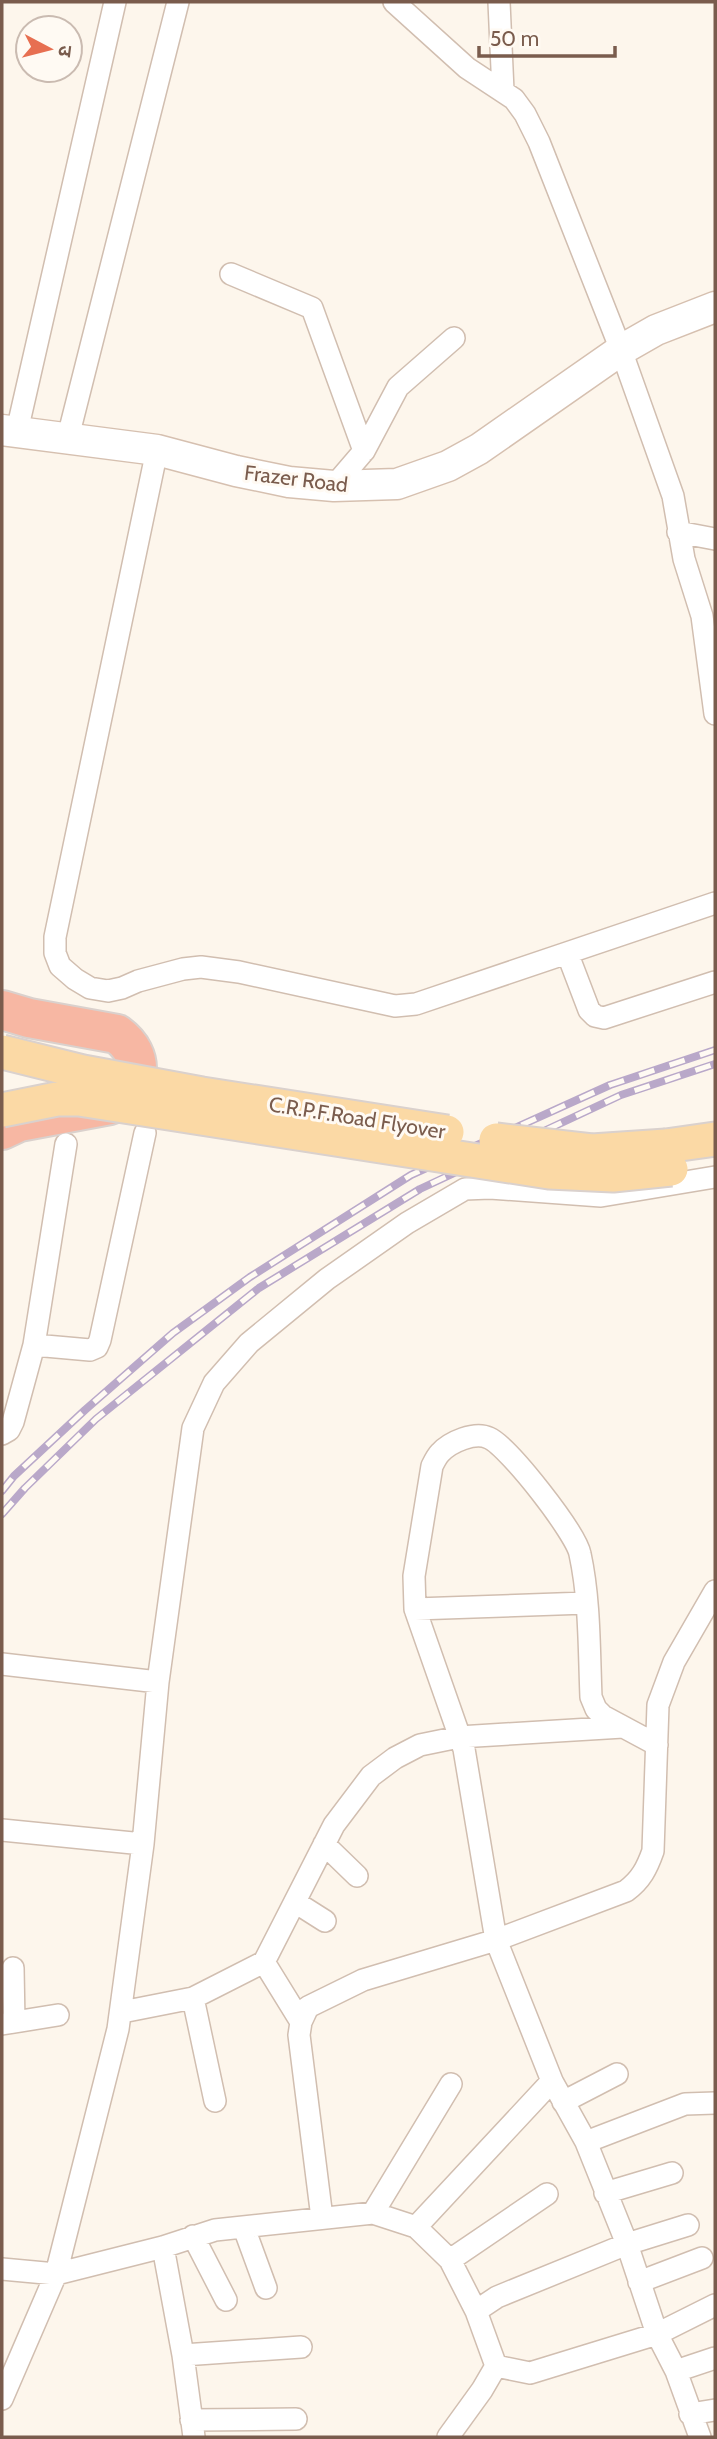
<svg xmlns="http://www.w3.org/2000/svg" width="717" height="2439" font-family="Cabin,'Noto Sans Devanagari',sans-serif">
<style>
.lines{fill:none;stroke-linecap:round;stroke-linejoin:round}
.street-casing{stroke:#d1beb0;stroke-width:24}
.secondary-casing{stroke:#d6c0b0;stroke-width:33}
.primary-casing{stroke:#dad1cd;stroke-width:37}
.highway-casing{stroke:#dad1cd;stroke-width:42}
.street{stroke:#fff;stroke-width:21}
.secondary{stroke:#fff;stroke-width:30}
.primary{stroke:#fbd9a5;stroke-width:33}
.highway{stroke:#f7b7a3;stroke-width:38}
.rail-casing{stroke:#b9a8c9;stroke-width:8}
.rail{stroke:#fffaf3;stroke-width:5;stroke-dasharray:16;stroke-linecap:butt}
.primary-bridge-casing{stroke:#dad1cd;stroke-width:37;stroke-linecap:butt}
.primary-bridge{stroke:#fbd9a5;stroke-width:33}
.labels{text-anchor:middle;stroke-width:6;stroke-linejoin:round;paint-order:stroke}
.street-label{font-size:21px;fill:#7a5c4d;stroke:#fffaf3}
</style>
<rect width="100%" height="100%" fill="#fdf6ec"/>
<g class="lines">
<g class="street-casing">
<path id="street" d="M394,2L467,68L514,99L525,114L539,142L621,350L673,496L684,559L702,616L715,714
M499,2L503,91
M231,274L312,308L364,451
M17,431L115,2
M68,437L178,2
M157,450L55,937V953L60,966L75,979L90,988L108,991L122,988L138,981L183,969L201,967L239,972L395,1006L416,1004L715,903
M334,486L364,451L398,387L454,338
M678,532L715,539
M568,955L589,1010L595,1016L604,1018L715,982
M34,1345L90,1350L97,1347L100,1340L145,1133
M2,1434L9,1430L13,1422L34,1345L66,1144
M415,1609L586,1603
M2,1664L158,1682
M2,1830L143,1844
M324,1844L357,1876
M295,1902L325,1921
M13,1968L14,2022
M193,1998L215,2101
M122,2012L193,1998L264,1962
M301,2022L264,1962L334,1825L371,1776L395,1758L420,1745L459,1737L623,1727
M2,2024L58,2015
M563,2102L617,2074
M586,2142L685,2104L715,2103
M605,2193L672,2173
M373,2213L451,2084
M322,2218L299,2035L301,2022L308,2007L363,1980L496,1940L464,1749L415,1609L414,1576L432,1466C434,1462 437,1456 440,1453C450,1442 475,1431 489,1438C508,1446 576,1533 580,1554C590,1600 589,1650 591,1697L596,1709L603,1716L657,1745
M416,2227L552,2081
M244,2228L266,2288
M193,2236L226,2300
M163,2247L183,2355L194,2437
M450,2260L547,2194
M2,2269L56,2274L163,2247L215,2230L373,2213L416,2227L450,2260L476,2311L496,2366L482,2390L448,2437
M639,2282L702,2258
M476,2311L497,2297L627,2244L688,2225
M183,2355L301,2347
M496,2366L530,2373L657,2334L715,2305
M676,2371L715,2358
M2,2399L56,2274L118,2029L143,1844L158,1682L193,1428L214,1383L249,1343L327,1279L407,1223L465,1189L490,1188L601,1196L715,1177
M690,2414L715,2410
M191,2420L296,2419
M700,2437L676,2371L657,2334L627,2244L586,2142L552,2081L496,1940L626,1891C641,1880 647,1868 653,1851L658,1705L674,1662L715,1591"/>
</g>
<g class="secondary-casing">
<path id="secondary" d="M2,430L157,450L236,471L289,482L334,486L397,484L448,466L479,449L621,350L656,330L715,307"/>
</g>
<g class="primary-casing">
<path id="primary" d="M666,1146L715,1139"/>
</g>
<g class="highway-casing">
<path id="highway" d="M2,1010L29,1018L117,1034C147,1056 142,1089 110,1105L19,1122L2,1130"/>
</g>
<use href="#street" class="street"/>
<use href="#secondary" class="secondary"/>
<use href="#primary" class="primary"/>
<use href="#highway" class="highway"/>
<g class="rail-casing">
<path id="rail" d="M2,1491L14,1476L85,1410L173,1333L250,1277L411,1175L610,1085L715,1050
M2,1514L25,1488L96,1419L259,1288L420,1189L621,1095L715,1064"/>
</g>
<use href="#rail" class="rail"/>
<g class="primary-bridge-casing">
<path id="primary-bridge" d="M2,1052L83,1072L202,1094L447,1132
M2,1110L57,1099H79L549,1172L613,1175L671,1169
M496,1140L592,1151L666,1146"/>
</g>
<use href="#primary-bridge" class="primary-bridge"/>
</g>
<g class="labels">
<g class="street-label">
<text transform="translate(296 479) rotate(7)" y="7">Frazer Road</text>
<text transform="translate(357 1118) rotate(9)" y="7">C.R.P.F.Road Flyover</text>
</g>
</g>
<rect width="717" height="2439" fill="none" stroke="#7a5c4d" stroke-width="7"/>
<g transform="translate(49 49) rotate(97)"><circle r="33" fill="#fffaf3" stroke="#cabbb1" stroke-width="2"/>
<path d="M0-5L12 26L0 18L-12 26Z" fill="#e76f51"/>
<text y="-10" font-size="19" font-weight="bold" text-anchor="middle" fill="#7a5c4d">उ</text>
</g>
<path d="M479 46v10h136v-10" fill="none" stroke="#7a5c4d" stroke-width="3.5"/>
<text x="490" y="46" font-size="21" fill="#7a5c4d" stroke="#fffaf3" stroke-width="5" paint-order="stroke">50 m</text>
</svg>
